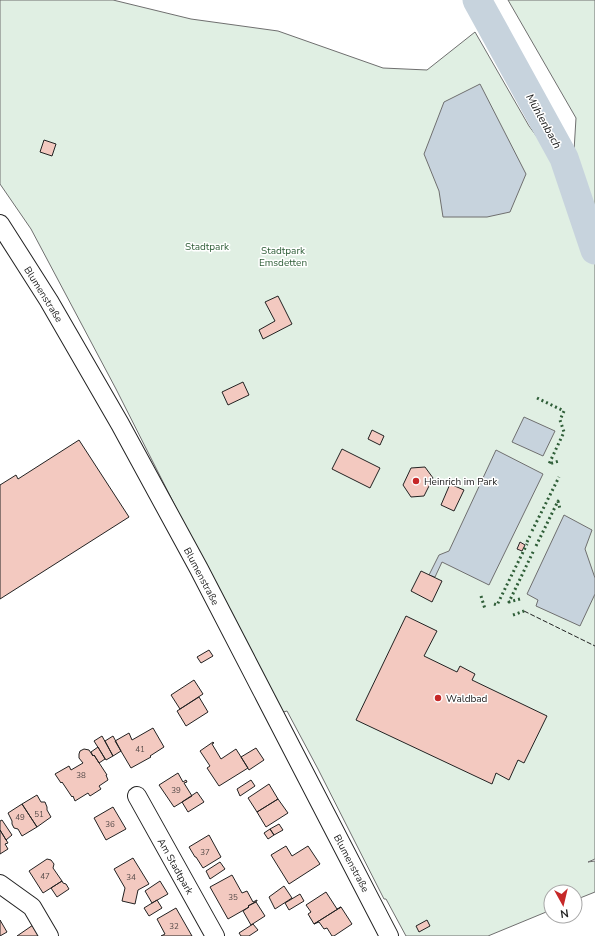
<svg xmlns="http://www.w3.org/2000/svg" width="595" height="936" font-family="'Nunito Sans',sans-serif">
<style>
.green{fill:#e0efe3;stroke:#6f6f6f}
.water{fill:#c7d3dd;stroke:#6f6f6f}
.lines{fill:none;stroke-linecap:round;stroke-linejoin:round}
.river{stroke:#c7d3dd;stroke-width:29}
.building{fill:#f3c9c0;stroke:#222}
.minor-casing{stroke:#222;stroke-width:20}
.minor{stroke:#fff;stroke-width:18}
.hedge{stroke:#2f5e38;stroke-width:3;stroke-dasharray:2 3;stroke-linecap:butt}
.fence{stroke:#222;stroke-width:1;stroke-dasharray:5 2;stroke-linecap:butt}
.poi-dot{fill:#c62828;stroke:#fff;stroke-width:1.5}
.labels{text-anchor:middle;stroke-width:3;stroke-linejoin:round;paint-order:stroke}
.number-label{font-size:8px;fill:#564c4a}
.park-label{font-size:10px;fill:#2f5e38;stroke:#fff}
.street-label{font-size:10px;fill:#222;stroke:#fff}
.poi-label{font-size:10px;fill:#222;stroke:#fff;text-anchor:start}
.water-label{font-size:11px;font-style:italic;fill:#222;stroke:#fff}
</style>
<rect width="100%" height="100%" fill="#fff"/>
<path class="green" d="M0,0H113L191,19L278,31L383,68L427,70L475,32L529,126L572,184L576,118L508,0H595V859L588,862L595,861V892L575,900V892H551V910L488,936H406L386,899H384L318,769L287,711L280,713L116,389L31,229L0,184Z"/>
<path class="water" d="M480,84L526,174L510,212L487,217H443L439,191L424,154L444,102Z
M524,417L555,431L543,456L512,442Z
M496,450L543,474L489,585L442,562L435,577L429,575L439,555L449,551Z
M564,515L592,530L585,549L595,578V594L580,626L536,606L538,600L527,594Z"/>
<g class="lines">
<path class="river" d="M477,0L564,158L595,250"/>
</g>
<path class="building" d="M44,140L56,144L52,156L40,152Z
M278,296L292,324L263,339L259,330L275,321L265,302Z
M243,382L249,395L228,405L222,392Z
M372,430L384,436L380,445L368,439Z
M79,440L129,517L0,599V485L16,475L18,479Z
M342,449L380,468L370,488L332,469Z
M425,467L433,478L424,496L411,497L403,485L411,468Z
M450,484L464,490L454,511L441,505Z
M520,542L525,545L522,551L517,549Z
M421,571L442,581L432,602L411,591Z
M406,616L437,631L424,656L457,672L460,666L475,674L472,680L547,716L524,763L518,760L509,780L496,773L492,784L356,720Z
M209,650L213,656L201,663L197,657Z
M194,680L203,694L180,709L171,695Z
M199,697L208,712L186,726L177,711Z
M153,728L164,747L150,756L151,757L131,768L115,741L129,733L132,740Z
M102,736L113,756L106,760L94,741Z
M113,736L121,751L113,756L105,741Z
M213,742L214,743L212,744L221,759L236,749L248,768L219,786L207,768L210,766L200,751Z
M98,747L105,759L99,763L94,755L93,756L91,752Z
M256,748L264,760L249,770L241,757Z
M84,749L89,750L93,756L94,755L107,775H106L108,780L99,786L101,789L90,796L88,793L75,801L73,796L72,797L62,782L61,783L55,774L69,766L71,770L83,763L79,758V754L80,751Z
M178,773L183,782L186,780L187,782L184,783L192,796L174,807L159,785Z
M251,780L255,786L240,796L237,789Z
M269,784L278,799L257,812L248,798Z
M197,792L204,802L188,812L182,802Z
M37,795L41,802H45L47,807V810L51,817L37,827L22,804Z
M278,799L288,813L266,827L257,812Z
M22,804L37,827L22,836L18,829L14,828L12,824V821L8,813Z
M113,807L126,829L106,840L94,818Z
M2,820L12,835L6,840L0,830V821Z
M279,824L283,830L274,835L270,829Z
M270,829L274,835L268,839L264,833Z
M0,830L8,843L5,844L8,849L0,854Z
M209,835L221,857L203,868L196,857H195L189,847Z
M286,846L292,856L308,846L320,864L289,884L271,855Z
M133,858L149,884L138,890L135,904L122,901L125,888L114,869Z
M47,859L51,860L54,864L53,868L62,881L43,893L29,871Z
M220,862L225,869L210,879L206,871Z
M232,875L242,893L247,891L253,902L257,900V901L248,906L249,907L228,919L210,887Z
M62,881L63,883L66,884L69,889L57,897L51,888Z
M160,881L168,894L152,903L145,891Z
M284,886L292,898L275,909L269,897Z
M326,892L337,909L341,907L314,924L308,914L311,912L306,905Z
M300,894L304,901L289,910L285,903Z
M157,900L162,908L149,916L144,908Z
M256,902L265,916L251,925L243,911L249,907L248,906Z
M341,907L352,924L334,936H332L327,928L324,929L319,922L314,924Z
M176,908L192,936H161L165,934L157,919Z
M0,920L7,932L0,936Z
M427,920L430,926L419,932L416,926Z
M253,924L258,930L249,936H241L239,933Z
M33,925L40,936H17Z"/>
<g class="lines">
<g class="minor-casing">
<path id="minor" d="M0,224L49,301L120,424L199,569L389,936
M137,796L215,936
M0,884L32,907L49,936"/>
</g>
<use href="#minor" class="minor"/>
<path class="hedge" d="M537,398L564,411L560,420L564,432L549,464L559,461
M532,531L559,477
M527,542L530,536
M536,546L558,501L560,509
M481,596L485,609
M520,599L509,602L534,550
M494,604L497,605L527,544
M513,615L524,611"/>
<path class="fence" d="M524,611L595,646"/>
</g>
<g class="poi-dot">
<circle cx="416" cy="481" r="4"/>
<circle cx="438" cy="698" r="4"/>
</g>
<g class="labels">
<g class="number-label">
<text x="140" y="752">41</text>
<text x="81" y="778">38</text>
<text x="176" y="793">39</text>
<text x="39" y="817">51</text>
<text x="20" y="820">49</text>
<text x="110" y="827">36</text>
<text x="205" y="855">37</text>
<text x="45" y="879">47</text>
<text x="131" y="880">34</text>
<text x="233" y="900">35</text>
<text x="174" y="929">32</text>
</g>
<g class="park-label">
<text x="207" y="250">Stadtpark</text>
<text x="283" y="254">Stadtpark<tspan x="283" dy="12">Emsdetten</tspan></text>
</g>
<g class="street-label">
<text transform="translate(44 294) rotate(58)" y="4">Blumenstraße</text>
<text transform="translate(202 576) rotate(62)" y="4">Blumenstraße</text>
<text transform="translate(352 863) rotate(62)" y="4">Blumenstraße</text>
<text transform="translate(176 866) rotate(61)" y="4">Am Stadtpark</text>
</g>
<g class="poi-label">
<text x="424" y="485">Heinrich im Park</text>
<text x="446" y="702">Waldbad</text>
</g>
<g class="water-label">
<text transform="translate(544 121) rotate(61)" y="4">Mühlenbach</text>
</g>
</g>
<g transform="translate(563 904) rotate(172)"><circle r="19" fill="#ffffff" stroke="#a7a7a7"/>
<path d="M0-3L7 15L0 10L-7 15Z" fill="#c62828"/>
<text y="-6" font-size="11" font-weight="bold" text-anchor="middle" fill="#222222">N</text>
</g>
</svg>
